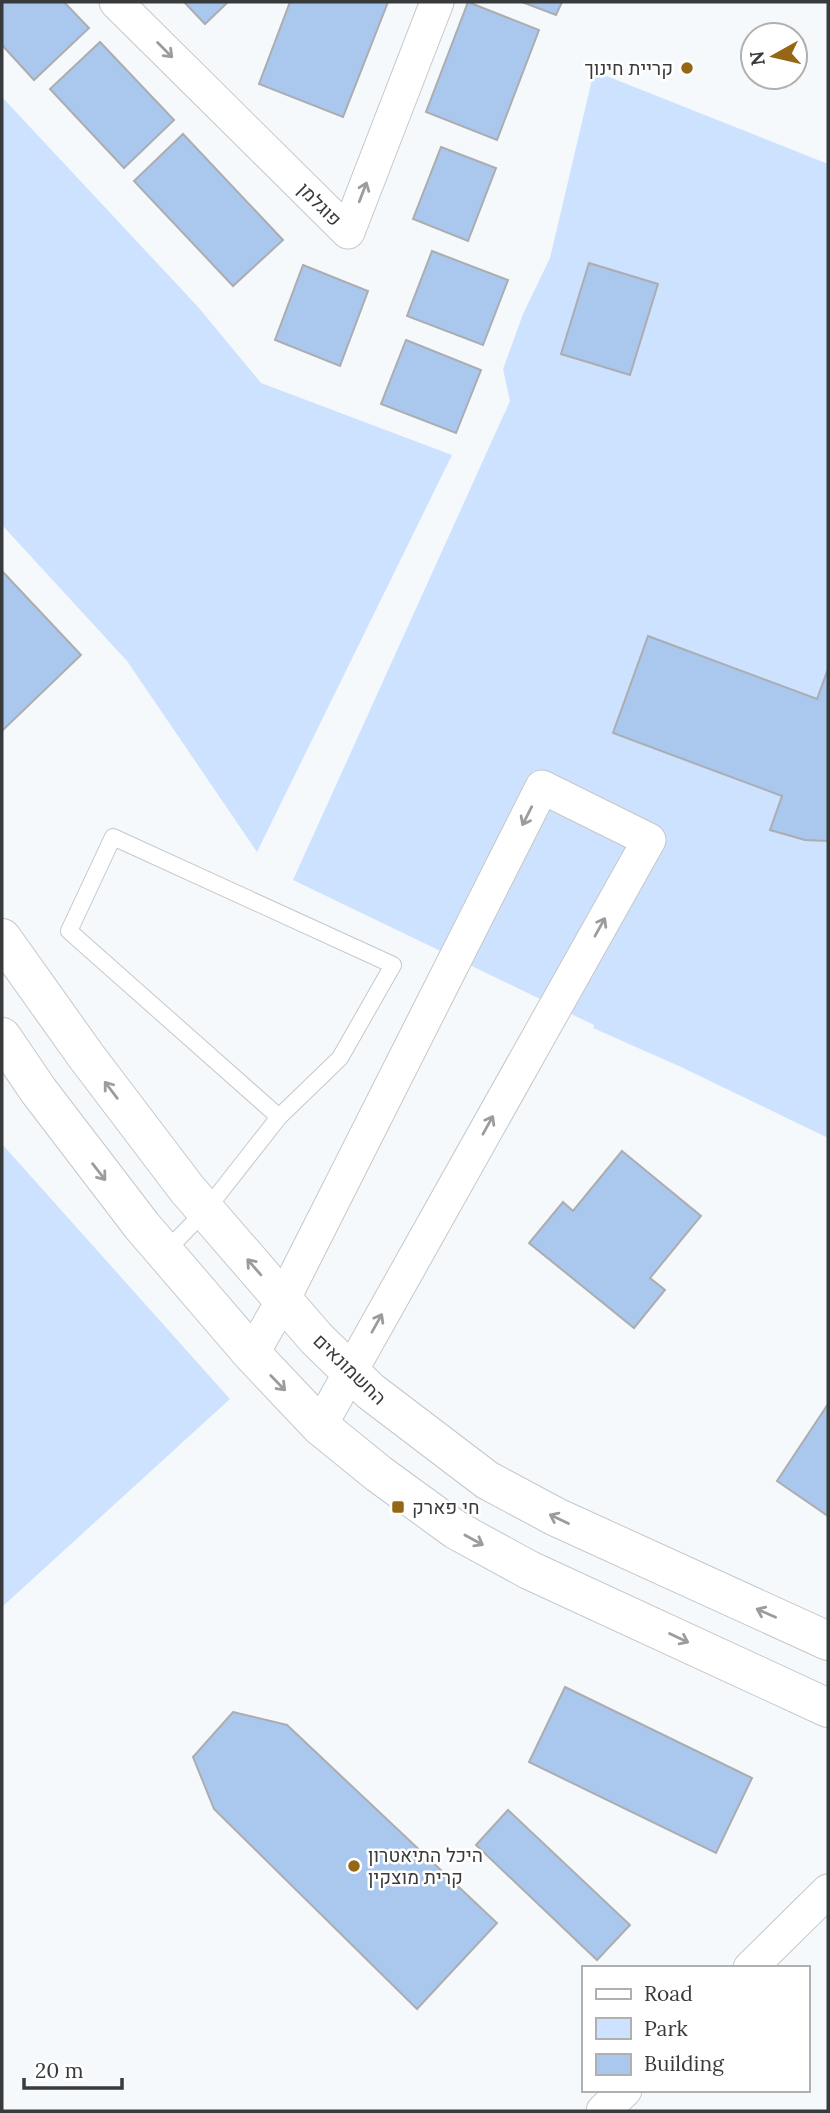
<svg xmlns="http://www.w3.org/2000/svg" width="830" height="2113" font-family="Lora,Heebo,serif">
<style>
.green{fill:#cde2ff}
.building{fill:#aac7ee;stroke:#abadb1;stroke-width:2}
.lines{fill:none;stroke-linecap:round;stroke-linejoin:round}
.service-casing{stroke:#c5c8cb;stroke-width:18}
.minor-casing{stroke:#c5c8cb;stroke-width:35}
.tertiary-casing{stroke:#c5c8cb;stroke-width:40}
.service{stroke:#fff;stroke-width:16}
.minor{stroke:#fff;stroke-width:33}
.tertiary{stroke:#fff;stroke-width:38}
.oneway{stroke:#9c9c9d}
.poi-dot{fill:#956715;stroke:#fff;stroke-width:2.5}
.labels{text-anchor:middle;stroke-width:5;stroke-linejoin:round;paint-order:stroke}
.poi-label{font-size:19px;fill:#393a3b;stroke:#fff;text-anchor:start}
.street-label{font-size:19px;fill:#393a3b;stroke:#fff}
</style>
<rect width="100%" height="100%" fill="#f6f9fc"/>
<path class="green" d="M594,71L828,164V1138L681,1067L593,1028L594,1025L293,880L510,401L503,369L523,314L550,258Z
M2,97L199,308L261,383L452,455L257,852L127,661L2,525Z
M2,1144L230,1399L2,1607Z"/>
<path class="building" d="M2,2H64L89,28L34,80L2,45Z
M184,2H228L205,24Z
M290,2H388L343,117L259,84Z
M468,2L539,30L497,140L426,112Z
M522,2H562L556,15Z
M100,42L174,120L124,168L50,89Z
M183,134L283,240L233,286L134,181Z
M441,147L496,168L468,241L413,219Z
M432,251L508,280L483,345L407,316Z
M589,263L658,284L630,375L561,354Z
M303,265L368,291L340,366L275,340Z
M406,340L481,370L456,433L381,404Z
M2,571L81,655L2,731Z
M648,636L817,699L828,669V841L805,840L770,830L782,796L613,733Z
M622,1151L701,1216L650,1278L665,1290L634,1328L529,1243L563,1202L573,1211Z
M828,1404V1516L777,1481Z
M565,1687L752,1778L716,1853L529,1762Z
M233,1712L287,1725L497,1923L417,2009L214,1809L193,1757Z
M508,1810L630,1925L597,1960L476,1845Z"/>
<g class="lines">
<g class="service-casing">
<path id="service" d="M164,1253L206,1210L279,1117L340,1058L393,965L113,837L69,931L279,1117"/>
</g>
<g class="minor-casing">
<path id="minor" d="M116,2L348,232L437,2
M252,1354L283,1300L542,787L649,840L320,1426
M750,1968L828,1891
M603,2111L625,2090"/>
</g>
<g class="tertiary-casing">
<path id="tertiary" d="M2,938L86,1056L187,1189L316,1338L370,1391L487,1480L556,1517L828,1641
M2,1037L38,1090L142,1226L252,1354L320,1426L379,1474L456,1530L529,1570L828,1708"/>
</g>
<use href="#service" class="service"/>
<use href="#minor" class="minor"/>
<use href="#tertiary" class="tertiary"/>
</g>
<defs><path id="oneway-shaft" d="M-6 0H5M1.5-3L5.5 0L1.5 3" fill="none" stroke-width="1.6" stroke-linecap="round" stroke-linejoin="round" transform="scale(1.75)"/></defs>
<g class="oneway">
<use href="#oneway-shaft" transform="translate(165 50) rotate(45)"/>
<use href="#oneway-shaft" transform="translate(363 192) rotate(-69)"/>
<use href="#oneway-shaft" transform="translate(527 816) rotate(117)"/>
<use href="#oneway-shaft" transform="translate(600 927) rotate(-61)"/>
<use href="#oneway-shaft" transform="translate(111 1090) rotate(-127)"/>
<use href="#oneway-shaft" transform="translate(488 1125) rotate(-61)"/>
<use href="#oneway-shaft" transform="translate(99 1172) rotate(52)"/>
<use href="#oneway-shaft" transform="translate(254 1267) rotate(-131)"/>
<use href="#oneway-shaft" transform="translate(377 1323) rotate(-61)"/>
<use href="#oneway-shaft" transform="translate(278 1383) rotate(46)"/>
<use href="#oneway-shaft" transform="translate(559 1519) rotate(-154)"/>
<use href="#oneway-shaft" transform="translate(474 1540) rotate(29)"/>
<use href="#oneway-shaft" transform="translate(766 1613) rotate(-156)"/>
<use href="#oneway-shaft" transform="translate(679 1638) rotate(25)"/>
</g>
<g class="poi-dot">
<circle cx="687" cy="68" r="7"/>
<rect x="391" y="1500" width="14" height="14" rx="3.5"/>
<circle cx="354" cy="1866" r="7"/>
</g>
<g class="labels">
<g class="poi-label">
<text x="673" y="75" text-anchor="end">קריית חינוך</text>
<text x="412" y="1514">חי פארק</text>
<text x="368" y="1862">היכל התיאטרון<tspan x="368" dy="22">קרית מוצקין</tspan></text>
</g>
<g class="street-label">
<text transform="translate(320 204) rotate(45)" y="7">פוגלמן</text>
<text transform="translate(350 1369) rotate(44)" y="7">החשמונאים</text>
</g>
</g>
<rect width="830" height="2113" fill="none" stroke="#393a3b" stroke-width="7"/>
<rect x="582" y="1966" width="228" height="126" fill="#ffffff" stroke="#b0b0b1" stroke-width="2"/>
<rect x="596" y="1989" width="35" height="10" fill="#ffffff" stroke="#b0b0b1" stroke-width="2"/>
<text x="644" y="2001" font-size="21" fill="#393a3b">Road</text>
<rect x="596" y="2018" width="35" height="21" fill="#cde2ff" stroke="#b0b0b1" stroke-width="2"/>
<text x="644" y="2036" font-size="21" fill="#393a3b">Park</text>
<rect x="596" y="2054" width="35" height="21" fill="#aac7ee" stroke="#b0b0b1" stroke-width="2"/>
<text x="644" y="2071" font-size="21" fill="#393a3b">Building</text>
<g transform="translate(774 56) rotate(262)"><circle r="33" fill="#ffffff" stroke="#b0b0b1" stroke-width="2"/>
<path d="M0-5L12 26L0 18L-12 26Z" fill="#956715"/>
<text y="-10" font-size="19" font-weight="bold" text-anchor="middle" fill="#393a3b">N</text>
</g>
<path d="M24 2078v10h98v-10" fill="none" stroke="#393a3b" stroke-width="3.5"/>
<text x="35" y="2078" font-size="21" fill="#393a3b" stroke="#ffffff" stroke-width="5" paint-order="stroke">20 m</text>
</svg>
